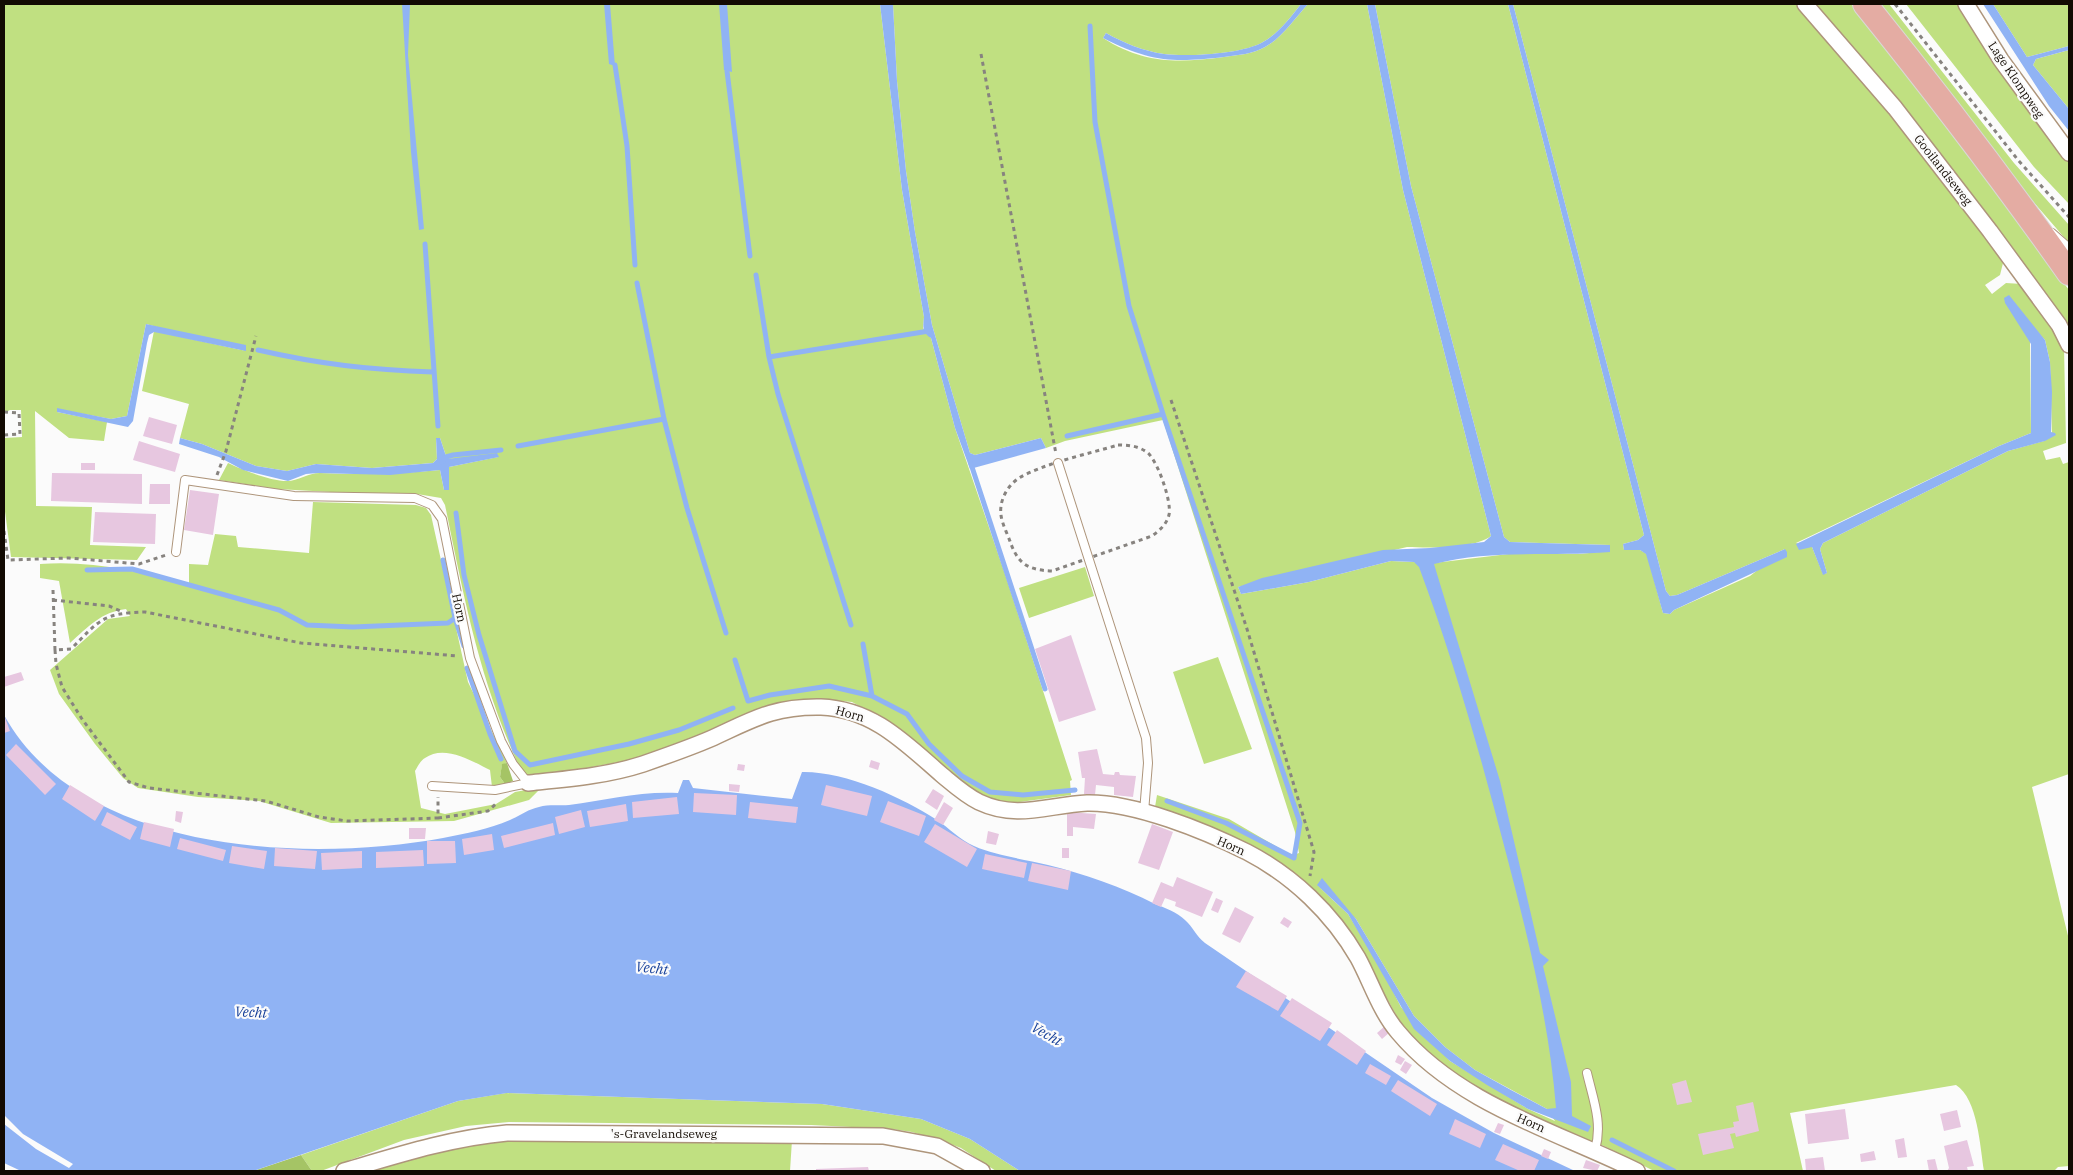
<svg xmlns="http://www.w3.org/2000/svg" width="2073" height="1175" font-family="'IBM Plex Serif',serif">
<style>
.green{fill:#c0e081;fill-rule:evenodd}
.forest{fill:#a5c465}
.water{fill:#90b3f4}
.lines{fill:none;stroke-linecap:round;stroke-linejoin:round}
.stream{stroke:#90b3f4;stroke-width:5}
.building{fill:#e7c7e0}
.lane-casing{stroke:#ae957b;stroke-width:10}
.street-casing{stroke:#ae957b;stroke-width:18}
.primary-casing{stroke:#d9d8d7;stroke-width:26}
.path{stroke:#87837f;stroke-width:3;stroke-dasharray:4 4;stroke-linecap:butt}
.lane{stroke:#fff;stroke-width:8}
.street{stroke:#fff;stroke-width:15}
.primary{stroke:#e4aca3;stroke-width:24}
.labels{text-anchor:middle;stroke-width:4.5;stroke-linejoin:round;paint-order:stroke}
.street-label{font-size:12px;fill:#120a02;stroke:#fbfbfb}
.water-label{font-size:14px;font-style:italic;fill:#133d98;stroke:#fbfbfb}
</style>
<rect width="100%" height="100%" fill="#fbfbfb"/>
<path class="green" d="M4,4H880L902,190L924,317L923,328L931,338L955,428L1005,574L1072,780L1070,781L1071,795L1012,803L988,800L969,791L886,720L852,702L818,699L794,700L749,713L695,739L635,759L538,777L527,775L519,766C479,679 464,597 445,505L441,498L417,494H367L277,489L219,480L228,463C243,470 270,481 287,481C298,481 308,473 320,473C361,475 399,474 440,470L444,490H449V467L498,457L447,459L440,438L436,439L437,459L433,463L372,468L316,464L287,471L256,466L202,444L180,438L189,404L142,391L154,331L246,351L146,324L127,416L111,419L57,409V412L107,422L104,441L69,438L35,411L36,506L92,507L90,545L146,547L137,560L11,557L4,504V438L22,437L21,410H10L4,413Z
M893,4H1301C1290,18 1279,33 1263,42C1244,54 1187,57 1164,54C1143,51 1124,43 1106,33L1103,38C1144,64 1178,63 1224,57C1238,55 1253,54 1265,47C1282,38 1295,18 1308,4H1367L1403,190L1491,536C1474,549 1429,548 1407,547L1238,587L1241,594L1309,582L1391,561L1434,563L1517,553L1579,554L1610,551V545L1510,542L1504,537L1411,186L1375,4H1508L1644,535L1638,540L1623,544L1624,550H1640L1647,554L1663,613L1670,614L1674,610L1750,576L1785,549L1677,595L1670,596L1666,591L1513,4H1798L1888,108L2004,259L2000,275L1985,285L1992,294L2006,283L2022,284L2051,323L2064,347L2066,443L2043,451L2046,460L2060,457L2063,464L2069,462V774L2032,787L2069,940V1166L2058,1167L2054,1171H1984C1980,1147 1978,1099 1956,1085L1790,1113L1803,1171H1654L1602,1145L1581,1141L1549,1128L1453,1076L1406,1033L1374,975L1311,888L1292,871L1244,844L1155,807L1157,795L1229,819L1284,851L1293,855L1299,853L1295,832L1163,420L1065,441L1046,448L1041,438L975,455L970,453L932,325L915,232L906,171L897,81ZM2032,326L2045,340L2050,362L2052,436L2044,441L2008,451L1823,543L1820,549L1827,573L1823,574L1812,547L1796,543L1999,446L2031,433L2030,340ZM1318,886L1356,919L1414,1016L1445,1047L1475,1070L1547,1109L1555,1121L1528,1109L1450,1061L1401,1007L1380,966L1348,914Z
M1813,4H1851L1912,80L2069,290V332Z
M1877,4H1889L2014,163L2069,225V243L2012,177Z
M1906,4H1960L2069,159V204L2034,167Z
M1993,4H2069V46L2027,57Z
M2069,50V109L2033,65L2036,59Z
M313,502L416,505L426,508L431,515L468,682L507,763L502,765L500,777L505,784L492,787L490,770C472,761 444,744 425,758C421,760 418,766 415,771L421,808L445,814L496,804L515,792L542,787L529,800L454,821L331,823L259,801L198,797L138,788L123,778L95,744L59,694L50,670L108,619L130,616L126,609C101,612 88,627 70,643L59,581L40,578V564C92,560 140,572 189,584V564L208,565L215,534L236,536L238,547L309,553Z
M1085,567L1094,596L1029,618L1019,588Z
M1218,657L1252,749L1204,764L1173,672Z
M506,1093L822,1104L921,1119L970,1139L1020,1171H996L961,1148L945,1142L912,1132L892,1129L811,1125L509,1122L466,1126L404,1140L321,1171H312L301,1155L458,1101Z
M537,1139L792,1140L790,1171H363L446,1149L497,1141Z"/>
<path class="forest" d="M507,763L513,781L505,784L500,777L502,764Z
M301,1155L312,1171H253Z"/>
<path class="water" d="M402,4H410L408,55L424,229L419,230L411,152Z
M604,4H610L615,66L609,64Z
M719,4H727L732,72L724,70Z
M880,4H893L897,81L906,171L915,232L932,325L970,453L975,455L1041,438L1046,448L970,469L955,428L931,338C922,333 923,326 924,317L902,190Z
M1301,4H1308C1295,18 1282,38 1265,47C1253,54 1238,55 1224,57C1172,63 1151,62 1103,38L1106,33C1124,43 1143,51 1164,54C1187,57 1243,54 1263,42C1279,33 1290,18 1301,4Z
M1367,4H1375L1411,186L1504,537L1510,542L1610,545V552C1552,557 1491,549 1434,564L1500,781L1540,953L1549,960L1543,966L1571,1082L1572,1116L1591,1126L1588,1132L1528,1109L1487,1085L1450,1061L1414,1029L1348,914L1317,885L1322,878L1356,919L1414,1016L1445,1047L1475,1070L1511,1090L1547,1109L1556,1108C1549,1021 1528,937 1506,853C1481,757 1454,661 1419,567L1414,562L1391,561L1309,582L1241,594L1238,587L1262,578L1383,550L1430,548L1484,542L1491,536L1403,190Z
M1508,4H1513L1666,591L1670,596L1677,595L1785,549L1787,552V557L1674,610L1670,614L1663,613L1646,554L1640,550H1624L1623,544L1638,540L1644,535Z
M1983,4H1993L2027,57L2069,46V50L2036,59L2033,65L2069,109V131L2049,106Z
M2009,295L2045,340L2050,362L2052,392L2051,432L2055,433L2056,435L2045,441L2008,451L1823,543L1820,549L1827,573L1823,575L1812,547L1799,550L1796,544L1999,446L2031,433V344L2005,303L2004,298Z
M146,324L246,345V351L154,332L149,335L147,343L133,421L128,427L57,412V408L111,419L127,416Z
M180,438L202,444L256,466L287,471L316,464L372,468L433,463L437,459L436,438H440L447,459L497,453L499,457L449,467V490H444L440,470L390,475L318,473L306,474L288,481L243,470L219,457L179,444Z
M4,715C81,854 305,863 443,838C467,833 490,829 512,819C521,815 529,809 539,807C549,804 560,806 569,805C606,800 640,791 678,793L683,780H689L693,788L792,799L802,772C844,771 902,797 937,820C949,828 960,840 974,846C997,856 1024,859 1048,865C1084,874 1122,887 1155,904C1165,908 1177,912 1185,920C1193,927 1196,936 1205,943L1432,1098L1494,1133L1575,1171H1020L970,1139L921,1119L822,1104L507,1093L458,1101L253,1171H21L4,1163V1124L36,1149L69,1168L73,1164L23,1134L4,1115Z"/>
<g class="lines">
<path class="stream" d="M1090,26L1095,122L1129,306L1163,414L1300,823L1294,858L1226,823L1167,801
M615,65L627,146L635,265
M727,71L750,256
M425,244L438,426
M756,275L769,357L778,394L851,625
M637,283L664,419L687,508L726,633
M258,350C319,364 370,370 433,372
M769,357L929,331
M1067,436L1163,414
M518,446L664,419
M442,462L446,457L453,455L501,450
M971,464L1045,689
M456,513L464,575L479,635L515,751L530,765L629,744L679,730L733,708
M443,560L455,618L464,646
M87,570L132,569L279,610L307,625L353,627L448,623L455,618
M863,644L872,696
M735,660L748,701L770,695L829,686L872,696L907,714L929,744L962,776L990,792L1023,795L1075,790
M467,668L490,734L501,759
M1612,1140L1674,1171"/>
</g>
<path class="building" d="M149,417L177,425L172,444L143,436Z
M139,441L180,454L175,472L133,460Z
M81,463H95V470H81Z
M52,473L142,474V504L51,501Z
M150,484H170V504H149Z
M190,490L219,494L213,535L184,530Z
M95,512L156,514L155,544L93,542Z
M1071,635L1096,710L1059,722L1035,649Z
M21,672L24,680L4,687V677Z
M4,715L10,731L4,733Z
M16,744L56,784L45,795L6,755Z
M1097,749L1103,774L1114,775L1115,772H1119L1120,775L1136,776L1133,797L1114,795V787L1096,785L1095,795L1084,794L1085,778H1082L1078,752Z
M871,760L880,763L878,770L869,767Z
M738,764L745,765L744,771L737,770Z
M729,784L740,785L739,792L729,791Z
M70,785L104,806L95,821L62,799Z
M826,785L872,796L867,816L821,805Z
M933,789L944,796L937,810L925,802Z
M694,793L737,795L736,815L693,812Z
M677,797L679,814L633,818L632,802Z
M888,801L926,816L919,836L880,822Z
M750,802L798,807L796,823L748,818Z
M944,802L953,808L943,825L934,820Z
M626,804L628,821L590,827L587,811Z
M581,810L585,827L559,834L555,817Z
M176,811L183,812L181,823L175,821Z
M107,812L137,827L130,840L101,825Z
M1067,812L1096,814L1094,829L1073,827V836H1067Z
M144,822L174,829L170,847L140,839Z
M553,823L555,835L504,848L501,836Z
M935,824L977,849L967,867L924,842Z
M1152,824L1173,832L1159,870L1138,863Z
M409,828H426L425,839H409Z
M988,831L999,834L996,845L986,843Z
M492,834L494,850L464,855L462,839Z
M180,838L226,850L223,861L177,849Z
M427,841H455L456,863L427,864Z
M232,846L267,851L264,869L229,863Z
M275,848L317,851L315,869L274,866Z
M1062,848H1069V858H1062Z
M423,850L424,866L376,868V852Z
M362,851V868L322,870L321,853Z
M985,854L1027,863L1024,878L982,869Z
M1032,863L1071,871L1068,890L1028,881Z
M1177,877L1213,892L1202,917L1175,906L1176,902L1165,898L1161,907L1152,903L1161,882L1173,887Z
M1216,898L1223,901L1218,913L1211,910Z
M1235,907L1254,917L1240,943L1222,934Z
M1284,917L1292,922L1288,928L1280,923Z
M1246,971L1287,996L1278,1011L1236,987Z
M1292,998L1332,1023L1320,1041L1280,1016Z
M1385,1026L1390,1032L1382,1039L1377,1033Z
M1337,1030L1366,1051L1357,1065L1327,1045Z
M1398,1055L1405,1059L1401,1065L1395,1062Z
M1405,1061L1412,1065L1406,1074L1400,1070Z
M1370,1064L1391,1076L1386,1085L1365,1073Z
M1398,1080L1437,1104L1430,1116L1391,1091Z
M1686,1080L1692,1102L1677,1105L1672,1084Z
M1753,1102L1759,1131L1736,1137L1735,1133L1730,1134L1734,1148L1703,1155L1698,1134L1734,1127L1733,1122L1739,1121L1736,1106Z
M1845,1109L1849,1139L1808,1144L1805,1114Z
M1957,1110L1961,1127L1944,1131L1940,1114Z
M1455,1119L1486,1134L1480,1148L1449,1134Z
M1498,1123L1504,1125L1500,1134L1494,1132Z
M1904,1138L1907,1157L1898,1158L1895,1140Z
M1967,1140L1974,1166L1967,1167L1968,1171H1947L1949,1168L1944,1146Z
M1503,1144L1539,1160L1534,1171H1520L1495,1160Z
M1544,1149L1551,1152L1548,1159L1541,1156Z
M1874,1151L1876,1160L1861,1162L1860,1154Z
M1823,1157L1825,1171H1806L1805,1159Z
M1935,1159L1938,1171H1929L1927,1160Z
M1586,1160L1600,1165L1597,1171L1583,1168Z
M868,1167L869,1171H816V1169Z"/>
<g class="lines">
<g class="lane-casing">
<path id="lane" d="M2052,233L2069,248
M1058,463L1146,738L1148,763L1144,812
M176,552L185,480L294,496L415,498L432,505L442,519L470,658L501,741L513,764L528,783
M432,786L495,790L528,783
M1587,1073C1593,1099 1603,1123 1595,1150"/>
</g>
<g class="street-casing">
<path id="street" d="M1805,4L1895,108L1990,231L2059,325L2069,345
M1966,4L2001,60L2069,153
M528,783C567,779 606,776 643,764C666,756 689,748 710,739C752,720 773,706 821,707C873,709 905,743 942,775C954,785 965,795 979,802C1017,820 1048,805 1087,803C1134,802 1205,831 1247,852C1293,876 1332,913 1358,958C1371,982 1380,1011 1398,1032C1458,1104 1556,1131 1637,1171
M344,1171C398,1155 451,1138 507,1133L883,1136L937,1146L982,1171"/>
</g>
<g class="primary-casing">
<path id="primary" d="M1865,4C1936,92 2004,181 2069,273"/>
</g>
<path class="path" d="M1895,4L2018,160L2069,217
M981,54L1056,454
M1171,400L1247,629L1314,852L1310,876
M4,412L19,413L20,434L4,435
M1118,445C1129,445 1139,446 1148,453C1158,462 1172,502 1169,515C1166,525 1160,530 1152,536L1052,571C1029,570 1019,565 1011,544C1008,535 1002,524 1001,515C999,501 1007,486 1019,478C1045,463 1088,454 1118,445Z
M217,475L226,451L256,336
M4,531L8,560L69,558L139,564L166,555
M53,590L55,650L71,649C100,620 102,613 145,612L301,643L458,656
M53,600L109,606L123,612
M55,650L56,664L62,687L82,719L129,782L149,788L266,801L319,817L347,821L438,818V797
M438,818L488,811L498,802"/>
<use href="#lane" class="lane"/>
<use href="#street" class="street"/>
<use href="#primary" class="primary"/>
</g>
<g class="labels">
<g class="street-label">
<text transform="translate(2016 80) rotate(56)" y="4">Lage Klompweg</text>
<text transform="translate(1943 170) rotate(52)" y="4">Gooilandseweg</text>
<text transform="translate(459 608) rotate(78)" y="4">Horn</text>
<text transform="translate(850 714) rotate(16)" y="4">Horn</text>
<text transform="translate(1231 846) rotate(24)" y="4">Horn</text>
<text transform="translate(1531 1123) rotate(24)" y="4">Horn</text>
<text x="664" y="1138">'s-Gravelandseweg</text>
</g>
<g class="water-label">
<text transform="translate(652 968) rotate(6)" y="5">Vecht</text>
<text transform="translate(251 1012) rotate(3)" y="5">Vecht</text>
<text transform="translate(1047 1034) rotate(30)" y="5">Vecht</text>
</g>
</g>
<rect width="2073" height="1175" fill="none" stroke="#120a02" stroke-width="10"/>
</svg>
